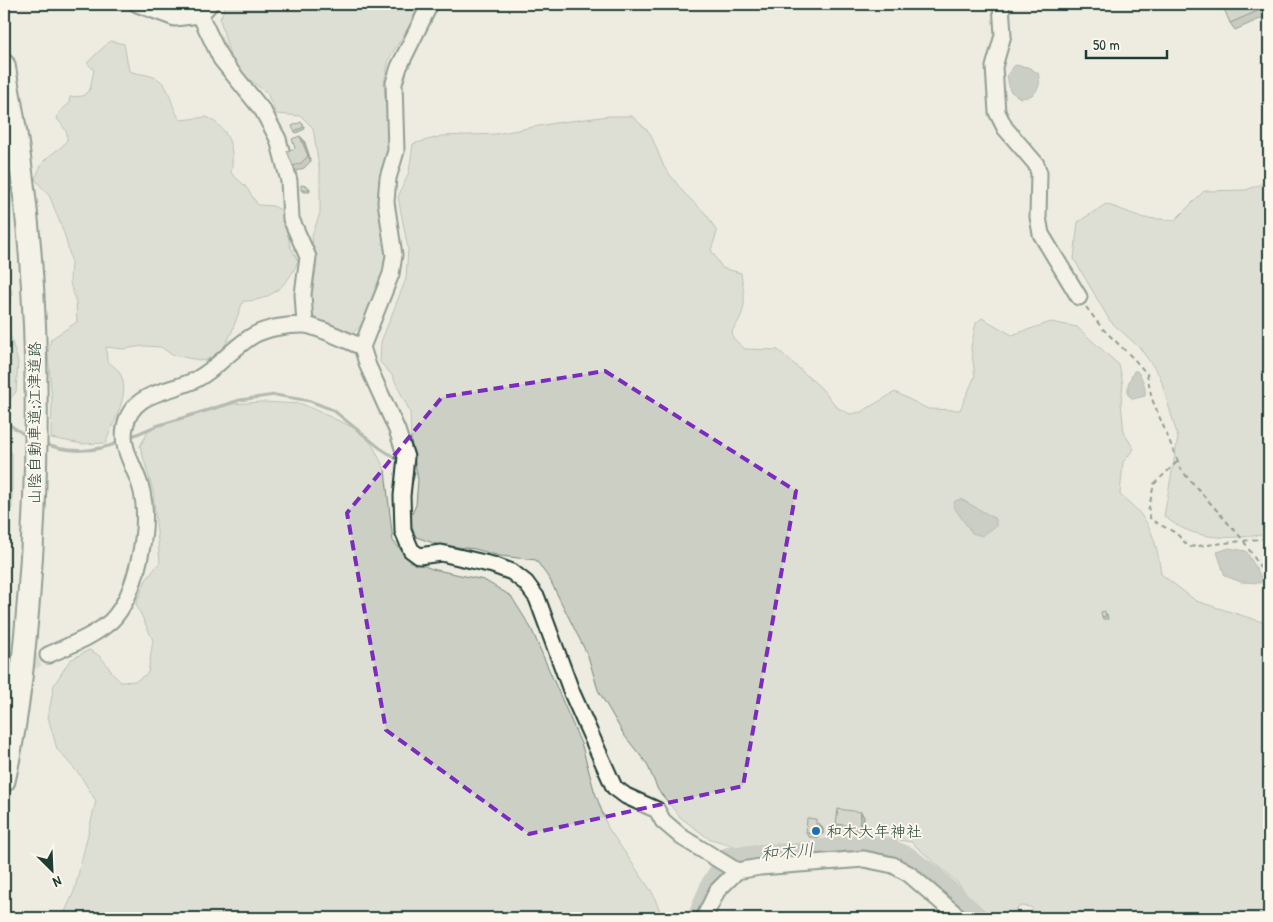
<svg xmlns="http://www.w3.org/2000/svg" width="1273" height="922" font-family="'Patrick Hand','Klee One',sans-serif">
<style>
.green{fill:#cbcfc4;stroke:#75867c}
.water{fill:#9fa89f;stroke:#6c7d74}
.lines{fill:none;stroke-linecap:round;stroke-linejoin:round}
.stream{stroke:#6c7d74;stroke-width:3}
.river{stroke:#9fa89f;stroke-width:20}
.minor-tunnel{stroke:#c5c9be;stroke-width:15;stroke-dasharray:15 8;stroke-linecap:butt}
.minor-casing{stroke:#1f3d34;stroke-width:19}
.highway-casing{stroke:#1f3d34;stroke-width:25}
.path{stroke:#1f3d34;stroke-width:2;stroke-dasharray:5 4;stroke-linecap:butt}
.minor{stroke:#fbf7ec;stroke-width:15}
.highway{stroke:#fbf7ec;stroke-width:21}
.wall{fill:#9ba197;stroke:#1f3d34}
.shaded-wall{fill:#7e837b;stroke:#1f3d34}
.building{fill:#b4bbb0;stroke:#1f3d34}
.marked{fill:none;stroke:#7b2cbf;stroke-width:4;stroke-dasharray:10 6;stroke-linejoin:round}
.poi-dot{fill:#1f6fb2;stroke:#fbf7ec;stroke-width:2}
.labels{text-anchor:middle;stroke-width:4;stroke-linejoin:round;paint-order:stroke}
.street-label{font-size:16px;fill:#1f3d34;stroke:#fbf7ec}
.poi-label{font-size:16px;fill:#1f3d34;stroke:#fbf7ec;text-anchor:start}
.water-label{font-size:18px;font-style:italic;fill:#455d54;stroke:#fbf7ec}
</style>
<rect width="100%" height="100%" fill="#eeece1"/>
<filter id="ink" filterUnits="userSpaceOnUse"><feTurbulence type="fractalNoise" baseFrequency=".02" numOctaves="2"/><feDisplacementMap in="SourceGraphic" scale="10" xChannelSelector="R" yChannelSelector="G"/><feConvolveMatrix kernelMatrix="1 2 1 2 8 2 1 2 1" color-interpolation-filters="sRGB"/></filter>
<g filter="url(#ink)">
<path class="green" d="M226,4H419L411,23L389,59L384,83L389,150L381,169L379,204L388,246L386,271L369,319L351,334L327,327L312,315L310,306L317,263L313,250L312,235L320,213V174L313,128L301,116L276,114L267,93L245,76L231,60L220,19Z
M110,41L124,44L129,71C137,74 148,74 156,78C173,87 169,107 181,120L207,117C230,129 235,150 231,173L246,187L258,205L273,206L283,211L290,246L298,261C289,285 269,302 243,301L231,334L222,351L204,361L172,355L161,347L144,346L123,349L106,347L107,361C111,364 117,368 119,372C133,393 112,422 106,443L82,444L51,438L52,401L48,353L51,339L77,322L76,302L70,283L71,260L65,236L50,197L35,179C38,173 40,166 44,161C59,145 80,144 57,119L59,112L69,104L70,97L83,96L90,89L94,70L87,63Z
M609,116H632L650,133L664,167L684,193L707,215L717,232L711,250L722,268L741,273C745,300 748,309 732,331L733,338L745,349L778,350L820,387L838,408L850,414L861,412L895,392L928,409L960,410L975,376L971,347L976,323L982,318L1012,335L1051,322L1077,327L1119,365L1123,384L1121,403L1124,433L1134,449L1123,462L1120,495C1150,518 1156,537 1161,574L1196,601L1269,624V918H1038L1031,907L1021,906L1005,918H999L979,909L956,881L911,842L886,838L861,837L806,845L770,844L737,847L708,838L680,817L658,790L647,764L624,735L598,690L588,656L550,580L536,560L500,556L475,549L439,545L416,537L409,520L416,505L418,480L411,441L410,412L392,375L380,362L381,342L406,279L408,249L398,197L409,172L413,144L442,136L496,134L555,123Z
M1269,181V534C1231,539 1194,542 1164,516L1178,438L1160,376L1140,348L1110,321L1074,259L1078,222L1106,204L1144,218L1175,220L1204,191L1246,190Z
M4,260L12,293L9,309L10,335L18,362L16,392L4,405Z
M262,402L302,404L361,431L373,446L385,470L393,541L410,560L432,569L484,580L511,596L531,628L582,746L594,790L608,828L652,892L663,918H62L74,892L96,801L80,775L57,749L48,717L54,685L70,660L89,650C108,658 107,671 121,682L136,681L148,673L153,640L136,604L146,580L160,562L153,491L140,446L148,432L159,426L233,404Z
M4,435L12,455V508L4,513Z"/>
<path class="water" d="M1015,65L1028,67L1038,73C1043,87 1035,98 1020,98L1010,91L1007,75Z
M1134,371H1137C1143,378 1146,387 1145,396L1133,399L1128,395V384Z
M961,499L996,519V526L982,536L972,533L953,506L955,501Z
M1229,548L1246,551L1263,580L1261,583L1241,582L1225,576L1217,552Z"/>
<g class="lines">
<path class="stream" d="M4,421L28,437
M130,437L156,426L240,400L275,395L310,401L333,410L380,448L400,461
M43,443C68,454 96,452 120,442
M410,466L414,473L410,488"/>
<path class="river" d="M697,918L711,884L728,857L790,854L860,844L887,848L907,856L936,878L979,918"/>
<path class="minor-tunnel" d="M4,675L48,655"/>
<g class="minor-casing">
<path id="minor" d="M137,4L175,18L200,15L210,4
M430,4L399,67L394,83L396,151L388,178L386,202L394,255L391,274L362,347L368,366L397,430L406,457L402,496L403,531L411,550L419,556L441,553L493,565L512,572L526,583L537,598L572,693L614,787L626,796L657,810L663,821L683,838L737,871
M1001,4L1003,35L994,67L997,112L1005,128L1036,164L1039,173L1038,217L1041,234L1079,297
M200,15L221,59L263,111L278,139L289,181L291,219L308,257L303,294L305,325
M48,655C70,645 93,637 111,621C137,595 150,527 142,492C137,469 120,450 125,427C132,390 171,393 197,379C218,368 233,347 254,335C267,328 287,325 302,325C313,324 350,342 362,347
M704,918L717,891L737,871L760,867L864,859L893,865L909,874L960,918"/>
</g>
<g class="highway-casing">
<path id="highway" d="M4,65C9,94 15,124 19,154C40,299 40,448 29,594C24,656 18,720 4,781"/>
</g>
<path class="path" d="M1086,307L1102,328L1134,359L1147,374L1152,399L1182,471L1243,540L1269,581
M1177,462L1154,484L1148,512L1151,520L1176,533L1189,547L1269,538"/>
<use href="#minor" class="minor"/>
<use href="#highway" class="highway"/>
</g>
<path class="wall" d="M1269,4V15L1235,30L1230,23Z
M303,124L305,129L296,133L294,131Z
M304,140L311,161L304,168L296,171L293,166L295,148Z
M310,188V192H303L301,190Z
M1107,614L1108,619H1103L1102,617Z
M861,812L864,817L862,831L839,828L836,824Z
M819,823L823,829V834H819V838L809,837L806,833Z"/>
<path class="shaded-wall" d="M300,136L304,140L311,161L308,156Z
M861,812L864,817L862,831L859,827Z
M820,824L823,829V834L820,830Z
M816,830L819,834V838L816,833Z"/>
<path class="building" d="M1222,4H1269V6L1230,23Z
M301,122L304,127L294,131L292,126Z
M300,136L308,156L301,163L293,166L287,151L295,148L292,139Z
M301,185L308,186V190H301Z
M1105,611L1106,616L1102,617L1101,612Z
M838,809L861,812L859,827L836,824Z
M807,818L816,819V824H820V830H816V833H806Z
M1022,913L1023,918H1006V916Z"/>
</g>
<path d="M0 0H1273V922H0ZM605,371L796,491L743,786L529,834L386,730L347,513L442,397Z" fill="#eeece1" fill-opacity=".55" fill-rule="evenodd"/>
<path class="marked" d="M605,371L796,491L743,786L529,834L386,730L347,513L442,397Z"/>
<circle class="poi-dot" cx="816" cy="831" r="5"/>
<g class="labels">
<g class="street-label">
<text transform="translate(34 423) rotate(-90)" y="6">山陰自動車道;江津道路</text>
</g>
<g class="poi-label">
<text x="826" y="837">和木大年神社</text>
</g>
<g class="water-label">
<text transform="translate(787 852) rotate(-5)" y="6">和木川</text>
</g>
</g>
<rect width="1273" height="922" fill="none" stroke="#fbf7ec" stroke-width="20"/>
<rect x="10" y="10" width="1253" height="902" fill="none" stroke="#1f3d34" stroke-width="2" filter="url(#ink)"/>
<g transform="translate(52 870) rotate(156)" stroke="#fbf7ec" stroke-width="4" paint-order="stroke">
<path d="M0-4L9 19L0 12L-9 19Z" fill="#1f3d34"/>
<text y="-8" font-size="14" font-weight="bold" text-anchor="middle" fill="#1f3d34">N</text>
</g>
<path d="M1086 50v8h81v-8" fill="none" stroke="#1f3d34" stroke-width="2.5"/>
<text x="1093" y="50" font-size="15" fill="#1f3d34" stroke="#fbf7ec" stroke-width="4" paint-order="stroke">50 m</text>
</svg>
